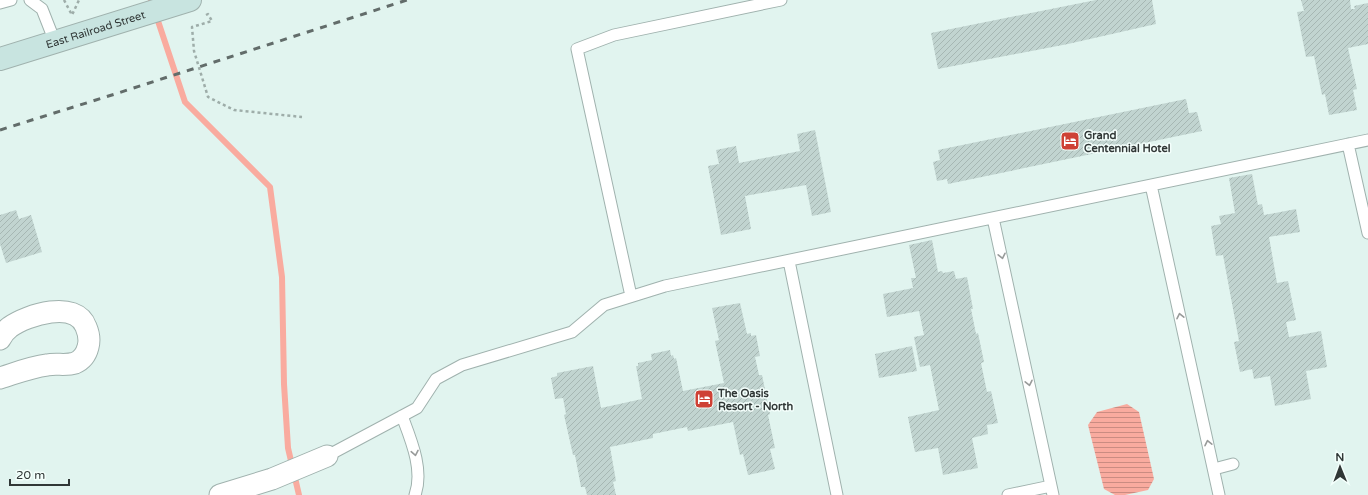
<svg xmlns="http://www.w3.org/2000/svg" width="1368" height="495" font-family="'Varela Round',sans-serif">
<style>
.water{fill:url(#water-rules)}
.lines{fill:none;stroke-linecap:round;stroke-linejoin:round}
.stream{stroke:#f9ab9f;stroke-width:6}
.building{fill:url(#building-hatch)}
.lane-casing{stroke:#a0b2ae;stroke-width:13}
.street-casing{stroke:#a0b2ae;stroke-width:23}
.secondary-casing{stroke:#a0b2ae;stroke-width:24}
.path{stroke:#9eada9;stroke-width:2.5;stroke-dasharray:3 3;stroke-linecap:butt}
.lane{stroke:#fff;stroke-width:11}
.street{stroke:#fff;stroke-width:21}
.secondary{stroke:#c8e4e0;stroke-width:22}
.rail{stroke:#626c6a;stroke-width:3;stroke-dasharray:7 7;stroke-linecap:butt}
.oneway{stroke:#989b9a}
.labels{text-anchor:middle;stroke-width:3;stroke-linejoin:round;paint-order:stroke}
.street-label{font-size:11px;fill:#303736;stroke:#f4fffc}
.poi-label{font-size:11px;font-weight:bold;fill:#303736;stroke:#f4fffc;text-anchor:start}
</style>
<defs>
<pattern id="water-rules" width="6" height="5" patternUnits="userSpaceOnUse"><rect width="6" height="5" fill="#f9ab9f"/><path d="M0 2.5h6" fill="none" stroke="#ca8c82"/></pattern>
<pattern id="building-hatch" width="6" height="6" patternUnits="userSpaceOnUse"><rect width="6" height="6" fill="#c1d4d0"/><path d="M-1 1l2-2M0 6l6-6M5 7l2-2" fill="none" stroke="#a6b7b3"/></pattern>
</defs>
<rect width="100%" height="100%" fill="#e1f4ef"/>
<path class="water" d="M1127,404L1139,412L1154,479L1148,490L1125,495H1115L1104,489L1088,425L1097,412Z"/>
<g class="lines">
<path class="stream" d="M151,0L185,102L270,187L282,277L284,384L288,448L299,495"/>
</g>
<path class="building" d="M1096,0H1152L1156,24L1068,44L938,69L931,33Z
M1301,0H1350L1351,9H1355L1354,6L1368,3V44L1348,48L1357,89L1353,90L1357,110L1329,115L1325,94L1322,95L1314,56L1306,57L1297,12L1304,11Z
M1186,99L1189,113L1197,112L1202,131L948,184L947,179L937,181L933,162L940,160L938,150Z
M815,130L831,212L812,216L806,185L745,196L751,229L721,235L708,166L719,164L716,150L736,146L739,163L800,151L797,134Z
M1252,174L1258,205L1262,204L1264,215L1296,209L1300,232L1269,237L1277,283L1288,281L1296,320L1286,322L1289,337L1321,331L1327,367L1306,371L1311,399L1275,406L1270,376L1254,379L1252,369L1240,372L1234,342L1239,341L1223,255L1216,256L1211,226L1221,224L1219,216L1235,213L1229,178Z
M16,210L19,219L31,215L42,252L6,263L0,244V215Z
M932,240L938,272L942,271L943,273L954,271L956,279L967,277L973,309H971L976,334L978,333L984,362L981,363L987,392L991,391L998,423L987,425L988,434L972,438L978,468L943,475L938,448L915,452L908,417L939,410L930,365L920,367L914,337L924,335L919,311L887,317L883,294L913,288L911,278H916L909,245Z
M740,303L747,334L751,333V336L756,335L760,356L755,357L759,375H762L770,414L768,415L775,448L770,449L775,469L748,475L743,454L740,455L733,422L688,431L687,427L653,434V438L610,447L616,481L613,482L616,495H587L585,487H581L575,455H573L564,415L566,414L563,398L555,399L551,378L557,376V373L593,366L601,408L642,399L636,366H638V363L652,360L651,354L670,350L671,356L673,355L674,359L676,358L683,391L724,383L715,341L719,340L712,308Z
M912,346L917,371L879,378L875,354Z"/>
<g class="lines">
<g class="lane-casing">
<path id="lane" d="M30,0L42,9L55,42
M0,3L11,0
M1348,144L1368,233
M1151,185L1219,495
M993,218L1053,495
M789,261L837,495
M631,296L577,49L614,35L781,0
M402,416C411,440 424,470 415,495
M327,456L417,408L436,379L462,365L572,332L604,305L665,286L1368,140
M1214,469L1233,464
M1008,495L1051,486"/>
</g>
<g class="street-casing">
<path id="street" d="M0,339C2,335 6,330 10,327C27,315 76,299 86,327C89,334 90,340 88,347C86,355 82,360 75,363C66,366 56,363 47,365C31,367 16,373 0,378
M220,495L272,479L327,456"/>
</g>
<g class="secondary-casing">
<g id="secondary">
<path id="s1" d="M0,59L190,0"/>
</g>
</g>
<path class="path" d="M64,0L72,15L79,0
M206,15L208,14L212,21L192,27L194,51L208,97L234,110L302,117"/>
<use href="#lane" class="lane"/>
<use href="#street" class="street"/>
<use href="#secondary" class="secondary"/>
<path class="rail" d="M0,130L115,94L407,0"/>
</g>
<defs><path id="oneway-chevron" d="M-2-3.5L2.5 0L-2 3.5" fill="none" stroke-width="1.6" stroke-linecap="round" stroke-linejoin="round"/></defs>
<g class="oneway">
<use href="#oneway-chevron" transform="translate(1002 256) rotate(78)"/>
<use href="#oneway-chevron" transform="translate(1180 316) rotate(-102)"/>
<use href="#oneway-chevron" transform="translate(1029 383) rotate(78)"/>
<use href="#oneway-chevron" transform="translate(1208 443) rotate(-102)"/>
<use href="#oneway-chevron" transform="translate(415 453) rotate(79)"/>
</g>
<defs>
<g id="hotel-square" transform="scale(1)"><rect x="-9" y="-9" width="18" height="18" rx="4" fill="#ce4135" stroke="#f4fffc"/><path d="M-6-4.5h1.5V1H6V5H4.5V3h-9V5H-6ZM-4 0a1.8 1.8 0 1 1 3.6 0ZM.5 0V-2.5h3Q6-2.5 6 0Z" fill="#fff"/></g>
</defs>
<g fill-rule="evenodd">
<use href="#hotel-square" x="1070" y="141"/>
<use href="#hotel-square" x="704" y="399"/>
</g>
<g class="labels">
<g class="street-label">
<text dy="4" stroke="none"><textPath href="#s1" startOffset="100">East Railroad Street</textPath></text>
</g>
<g class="poi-label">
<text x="1084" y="139">Grand<tspan x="1084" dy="13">Centennial Hotel</tspan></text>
<text x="718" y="397">The Oasis<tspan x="718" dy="13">Resort - North</tspan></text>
</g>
</g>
<g transform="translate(1340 467) rotate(359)" stroke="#f4fffc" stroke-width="3" paint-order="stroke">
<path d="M0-3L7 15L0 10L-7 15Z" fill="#303736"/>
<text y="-6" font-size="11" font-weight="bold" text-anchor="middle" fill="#303736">N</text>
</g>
<path d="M10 479v6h59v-6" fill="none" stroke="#303736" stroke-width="2"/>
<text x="16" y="479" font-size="12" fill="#303736" stroke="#f4fffc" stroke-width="3" paint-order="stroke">20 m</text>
</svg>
